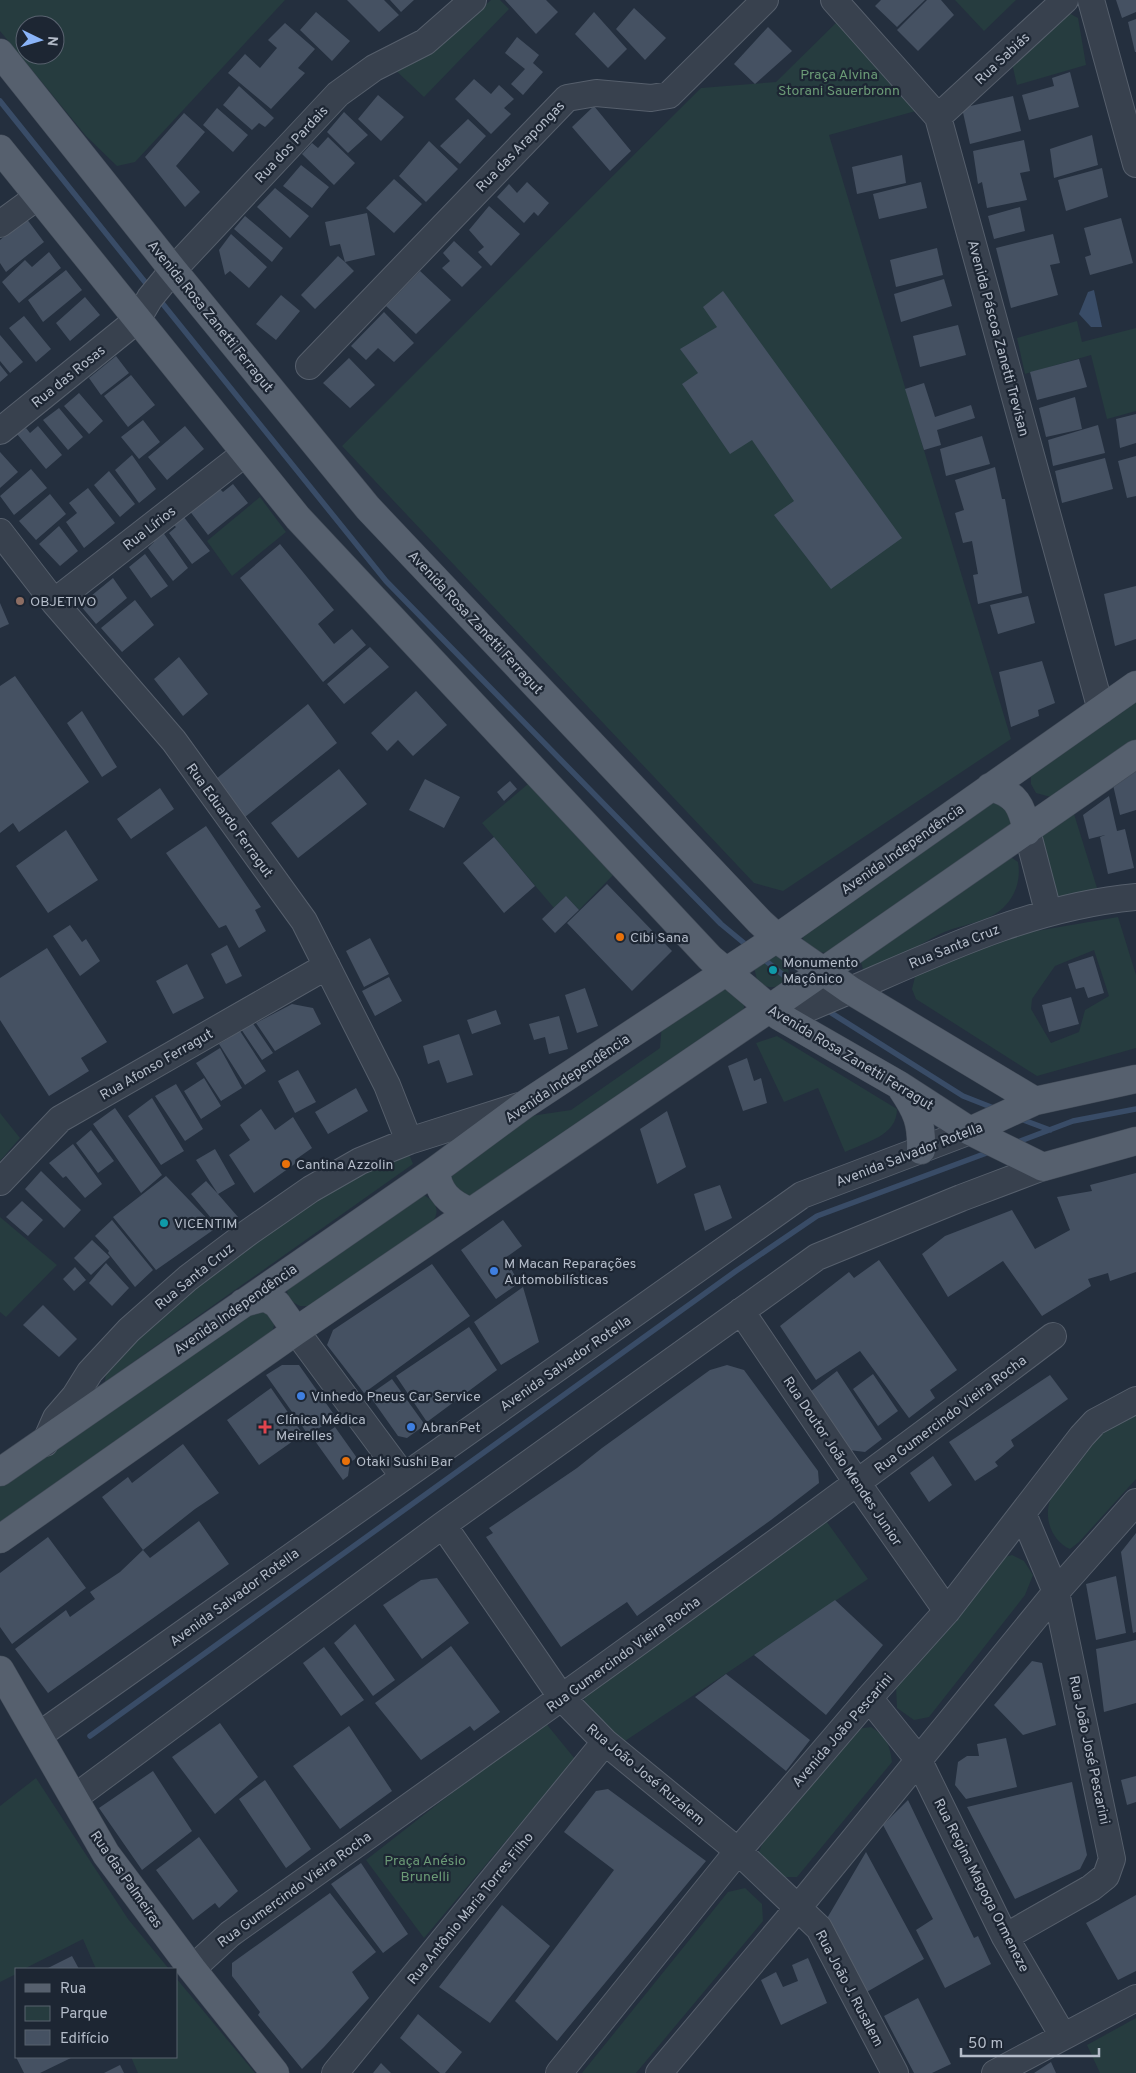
<svg xmlns="http://www.w3.org/2000/svg" width="1136" height="2073" font-family="Overpass,sans-serif">
<style>
.green{fill:#263c3f;fill-rule:evenodd}
.water{fill:#394c67}
.lines{fill:none;stroke-linecap:round;stroke-linejoin:round}
.stream{stroke:#394c67;stroke-width:5.5}
.building{fill:#455162}
.minor-casing{stroke:#565f6c;stroke-width:28}
.major-casing{stroke:#414a57;stroke-width:29}
.minor{stroke:#38414e;stroke-width:26}
.major{stroke:#56606e;stroke-width:28}
.education-dot{fill:#8d6e63;stroke:#1d2633;stroke-width:2}
.food-dot{fill:#e8710a;stroke:#1d2633;stroke-width:2}
.culture-dot{fill:#0f9aa8;stroke:#1d2633;stroke-width:2}
.shop-dot{fill:#3f7fe0;stroke:#1d2633;stroke-width:2}
.health-dot{fill:#e0444e;stroke:#1d2633;stroke-width:2}
.labels{text-anchor:middle;stroke-width:4.5;stroke-linejoin:round;paint-order:stroke}
.street-label{font-size:14px;fill:#b4bcc9;stroke:#1d2633}
.park-label{font-size:14px;fill:#6b9a76;stroke:#1d2633}
.poi-label{font-size:14px;fill:#b4bcc9;stroke:#1d2633;text-anchor:start}
</style>
<rect width="100%" height="100%" fill="#242f3e"/>
<path class="green" d="M0,0H285L135,162L117,166L86,136L0,31ZM25,25H55V55H25Z
M491,0H500L509,9L424,97L391,66L476,14Z
M955,0H1016L984,31Z
M1067,12L1078,18L1086,65L1017,85L1011,59Z
M839,20L923,109L829,135L1011,739L783,891L754,883L342,446L701,88L776,82Z
M1077,321L1082,342L1136,328V411L1107,419L1091,355L1025,374L1017,338Z
M260,497L286,532L232,576L207,541Z
M1136,698V741L1051,797L1036,793L1031,784V775Z
M528,784L614,874L579,910L566,896L554,908L482,823Z
M1000,798L1012,822L1009,829L831,952C815,955 801,945 801,929Z
M1074,814L1097,888L1058,899L1042,837L1048,829Z
M1005,856L1012,858L1018,862C1021,879 1016,896 1003,908C988,922 965,924 947,931C921,941 889,969 863,969L860,959Z
M1118,917L1136,975V1048L1037,1076L916,999L912,989L915,977L969,947L1013,935ZM1094,950L1109,996L1085,1010L1079,1032L1051,1043L1031,1009L1032,999L1055,966Z
M774,953L785,958C798,979 774,998 757,980L754,967Z
M720,983L745,1003L743,1012L473,1195L462,1196L448,1184L451,1169L524,1117L571,1110L660,1048L662,1023Z
M777,1036L897,1109C897,1136 866,1142 845,1152L818,1088L784,1102L756,1043Z
M0,1113L20,1138L0,1161Z
M409,1154L413,1164L105,1382L106,1372L197,1279L354,1171Z
M423,1195C437,1201 441,1212 431,1224L312,1306H300C290,1301 285,1295 288,1284Z
M0,1217L57,1265L6,1317L0,1312Z
M256,1306L276,1319L271,1336L0,1524V1480Z
M1136,1415V1479L1079,1542L1070,1549C1051,1541 1042,1515 1052,1496C1060,1479 1089,1441 1104,1429C1113,1423 1126,1419 1136,1415Z
M824,1518L868,1579L622,1743L584,1705L585,1694Z
M1012,1555L1024,1561L1033,1575L1025,1595L929,1717L914,1720L897,1708L896,1686L1000,1558Z
M544,1721L575,1759L424,1938L366,1860Z
M871,1727C886,1736 890,1745 892,1762L797,1877H783L758,1854L764,1840L857,1729Z
M36,1778L128,1919L169,1969H96L83,1939L24,1969H16V1974L0,1982V1806Z
M745,1888L762,1904L763,1921L636,2073H582L728,1892Z
M176,1978L255,2073H138L131,2057H176Z
M1136,2018V2073H1100L1087,2045Z"/>
<path class="water" d="M1094,290L1102,327H1091L1079,314L1088,292Z"/>
<g class="lines">
<path class="stream" d="M0,101L149,287
M158,298L386,581L721,924L750,948
M761,957L793,983
M825,1009L963,1096L996,1109
M1018,1118L1050,1130
M1015,1143L1073,1121L1136,1109
M90,1736L736,1271L817,1216L992,1151"/>
</g>
<path class="building" d="M347,0H384L399,15L379,32Z
M390,0H414L401,12Z
M505,0H546L558,12L536,34Z
M881,0H925L897,27L875,6Z
M927,0H941L954,15L918,51L897,30Z
M1116,0H1136V12L1122,18Z
M634,8L666,38L645,60L616,29Z
M316,12L350,41L332,61L300,30Z
M594,12L627,49L608,68L575,34Z
M1136,19V52H1135L1128,22Z
M285,23L315,49L298,68L305,73L271,109L228,73L245,54L260,68L277,48L268,40Z
M768,27L792,51L755,84L734,64Z
M517,37L539,55L533,63L543,72L523,95L511,84L525,69L505,53Z
M1070,72L1079,107L1029,120L1022,95L1054,86L1052,78Z
M474,79L491,94L499,85L514,99L504,108L511,114L491,134L455,99Z
M239,86L274,118L265,127L259,123L252,130L223,105Z
M378,95L404,117L381,141L358,119Z
M1013,96L1021,131L970,144L962,108Z
M594,106L631,151L610,171L572,127Z
M217,108L248,135L233,152L203,125Z
M344,112L368,135L348,153L327,132Z
M184,113L205,132L176,166L200,192L185,207L145,157Z
M468,119L486,136L460,164L440,146Z
M1092,135L1098,165L1054,178L1050,149Z
M328,137L355,163L334,185L302,154L312,143L318,148Z
M1024,140L1030,171L1020,173L1027,200L987,208L982,182L978,184L973,151Z
M429,141L458,169L426,202L399,176Z
M902,155L906,183L857,194L852,167Z
M301,165L329,187L312,208L283,186Z
M1102,168L1108,197L1066,211L1058,180Z
M394,179L422,204L394,233L366,208Z
M527,182L549,203L538,216L534,212L524,223L497,197L509,184L517,193Z
M921,182L927,208L879,219L873,194Z
M275,188L309,216L290,238L257,207Z
M489,206L520,234L491,266L478,252L484,247L469,230Z
M1020,207L1025,231L994,239L988,216Z
M367,213L375,255L345,262L354,271L315,309L301,295L338,256L345,262L340,244L330,246L325,222Z
M245,216L283,248L272,262L234,229Z
M26,218L44,242L6,272L0,263V240Z
M1121,218L1133,263L1090,275L1085,257L1091,255L1084,228Z
M231,234L267,267L249,288L230,271L225,275L219,250Z
M1053,234L1060,263L1050,265L1058,295L1011,308L996,248Z
M454,241L482,267L462,287L442,268L450,261L443,253Z
M937,248L943,275L896,287L890,260Z
M49,252L61,268L19,303L2,282L25,260L32,267Z
M66,270L82,290L43,322L28,300Z
M420,271L451,300L416,334L386,306Z
M944,279L952,306L901,322L894,294Z
M723,291L902,538L831,589L774,515L794,501L752,440L730,454L682,384L698,373L680,349L717,327L703,307Z
M281,295L300,311L276,340L256,324Z
M85,297L100,315L70,341L56,323Z
M384,312L414,343L394,362L378,348L366,360L351,346Z
M24,316L51,349L36,362L9,328Z
M958,325L966,355L920,367L913,336Z
M0,335L23,362L10,373L0,361Z
M116,356L129,373L101,395L89,378Z
M349,358L375,385L350,408L323,383Z
M1079,359L1087,387L1037,400L1030,372Z
M0,365L8,375L0,382Z
M131,375L155,405L128,427L104,396Z
M924,383L935,417L971,405L975,418L937,430L941,445L924,450L905,389Z
M79,393L103,421L89,434L64,406Z
M1075,397L1082,429L1046,437L1039,408Z
M59,408L83,437L68,450L43,420Z
M1136,414V443L1120,448L1116,419Z
M143,420L160,442L139,459L121,437Z
M1098,425L1105,453L1053,466L1048,440Z
M38,426L62,455L46,469L17,434L26,428L30,433Z
M185,426L204,449L167,480L148,457Z
M982,436L990,464L946,476L940,449Z
M0,452L18,472L0,488Z
M132,455L156,489L139,503L115,470Z
M1136,456V496L1127,498L1118,461Z
M1105,458L1113,489L1062,503L1055,471Z
M995,467L1002,499H1005L1022,593L978,604L973,575L978,574L972,541L963,543L955,513L964,510L955,480Z
M31,469L47,488L14,515L0,496Z
M109,471L135,504L120,517L94,485Z
M233,484L248,503L208,535L189,510L217,486L223,492Z
M88,488L115,523L84,548L66,522L77,513L69,503Z
M50,494L66,514L36,540L19,521Z
M183,516L210,551L192,564L169,533L176,527L173,524Z
M59,526L78,551L60,566L39,544Z
M162,531L188,568L173,581L148,548L154,542L151,539Z
M280,544L334,610L318,624L334,644L352,629L366,645L323,682L240,578Z
M145,554L168,586L151,598L129,567Z
M113,578L127,598L96,624L80,605Z
M1136,586V639L1115,646L1104,594Z
M1028,596L1035,623L998,634L990,605Z
M135,600L154,625L122,652L101,628Z
M0,603L9,624L0,628Z
M370,647L389,667L344,704L327,684Z
M179,657L208,694L183,716L154,679Z
M1042,661L1055,703L1038,710L1039,716L1011,727L999,672Z
M15,676L89,782L19,832L13,823L0,833V686Z
M416,691L447,725L413,756L398,740L387,751L371,733Z
M308,704L337,743L245,817L216,779Z
M82,711L117,767L102,777L67,723Z
M1136,767V810L1120,815L1113,785Z
M339,769L367,804L298,858L271,823Z
M425,779L460,797L444,828L409,810Z
M510,781L517,789L504,801L497,792Z
M160,788L174,809L131,839L117,819Z
M1109,796L1117,831L1125,829L1134,868L1108,874L1100,837L1105,835L1089,839L1083,815Z
M206,826L261,907L255,910L266,931L239,948L226,925L219,928L166,853Z
M66,830L98,880L48,913L16,866Z
M494,837L535,886L504,913L463,863Z
M607,884L672,951L632,991L567,923Z
M566,896L579,910L555,933L542,919Z
M70,925L82,942L86,939L100,961L80,976L53,936Z
M370,938L389,974L364,987L346,951Z
M227,945L242,976L226,984L211,954Z
M47,948L107,1042L81,1058L89,1071L49,1096L0,1020V978Z
M1093,956L1104,993L1088,998L1084,987L1076,989L1068,964Z
M187,964L204,998L173,1014L156,981Z
M389,977L402,1001L375,1016L362,991Z
M585,988L598,1026L577,1033L565,995Z
M1071,997L1079,1024L1049,1032L1042,1005Z
M292,1004L313,1008L321,1024L275,1051L256,1023Z
M496,1010L501,1024L472,1034L467,1020Z
M559,1016L568,1049L549,1054L545,1037L534,1040L529,1024Z
M252,1022L273,1053L262,1060L241,1029Z
M240,1031L266,1071L245,1085L219,1044Z
M459,1034L473,1075L447,1083L439,1060L428,1064L423,1046Z
M220,1048L242,1088L221,1101L196,1063Z
M747,1058L754,1081L761,1078L767,1103L743,1111L728,1066Z
M298,1070L316,1102L295,1113L278,1081Z
M204,1078L221,1106L201,1119L184,1091Z
M176,1084L203,1129L185,1141L155,1096Z
M356,1088L368,1111L328,1134L315,1112Z
M152,1098L184,1151L161,1165L128,1116Z
M115,1108L162,1175L141,1193L93,1124Z
M261,1109L275,1130L293,1117L312,1148L295,1160L296,1163L254,1193L229,1155L250,1140L240,1125Z
M667,1111L686,1167L657,1184L640,1129Z
M91,1130L114,1161L98,1173L76,1143Z
M73,1144L102,1184L85,1198L66,1176L63,1178L49,1163Z
M215,1149L235,1184L218,1194L238,1217L221,1230L191,1194L206,1181L218,1194L196,1160Z
M41,1171L81,1210L64,1228L25,1189Z
M1136,1173V1272L1110,1281L1108,1273L1088,1279L1091,1286L1042,1316L1003,1261L948,1297L922,1254L945,1236L1012,1210L1035,1249L1070,1230L1057,1197L1092,1191L1090,1185Z
M166,1176L216,1228L156,1270L113,1217Z
M720,1185L732,1218L705,1231L694,1194Z
M22,1201L43,1220L28,1236L6,1217Z
M112,1220L153,1270L135,1287L108,1253L109,1251L95,1236Z
M503,1220L522,1246L505,1258L519,1283L496,1299L461,1250Z
M92,1240L110,1257L91,1275L74,1258Z
M879,1260L957,1370L930,1390L935,1398L909,1418L860,1351L816,1380L780,1326L849,1272L854,1278Z
M106,1263L129,1288L112,1306L89,1283Z
M432,1264L470,1316L364,1393L327,1345L333,1330Z
M75,1267L86,1280L74,1291L63,1279Z
M523,1287L539,1342L501,1365L474,1322Z
M43,1305L77,1339L59,1357L23,1325Z
M469,1327L497,1370L427,1422L396,1376Z
M282,1365H299L335,1416L309,1436L266,1375Z
M727,1365L744,1370L818,1471L819,1483L771,1520L637,1616L627,1602L561,1647L486,1537L493,1533L489,1528L577,1468L602,1448L710,1370Z
M837,1371L882,1439L865,1452L849,1450L810,1392Z
M873,1374L898,1411L878,1426L853,1389Z
M1050,1375L1068,1399L1011,1440L1014,1446L995,1462L998,1466L975,1481L949,1442Z
M392,1379L425,1425L407,1438L398,1436L369,1395Z
M271,1388L303,1434L259,1465L227,1420Z
M335,1427L357,1458L350,1462L348,1476L343,1480L315,1441Z
M183,1444L219,1493L195,1509L143,1550L150,1558L199,1521L229,1564L48,1693L15,1649L66,1610L70,1617L95,1599L90,1592L120,1572L143,1550L102,1497L128,1477L132,1483Z
M933,1456L952,1485L929,1502L910,1473Z
M1136,1533V1632L1133,1633L1121,1552Z
M48,1537L86,1588L12,1644L0,1627V1573Z
M1116,1576L1126,1633L1096,1640L1086,1584Z
M437,1578L469,1623L422,1659L383,1605L421,1580Z
M835,1600L883,1645L826,1715L754,1655Z
M355,1624L395,1680L373,1696L334,1643Z
M1136,1640V1703L1104,1712L1096,1649Z
M451,1646L500,1712L474,1731L470,1726L421,1760L375,1703Z
M324,1647L364,1700L341,1716L303,1663Z
M1032,1661L1042,1663L1056,1725L1023,1735L994,1705Z
M726,1674L810,1740L786,1771L695,1697Z
M220,1723L258,1777L215,1814L172,1757Z
M349,1726L392,1791L340,1829L293,1766Z
M1006,1738L1017,1787L966,1799L955,1785L958,1762L967,1756H979L977,1744Z
M153,1771L192,1831L142,1870L99,1808Z
M1136,1776V1802L1127,1805L1121,1780Z
M265,1780L311,1849L286,1868L239,1799Z
M1072,1782L1087,1855L1080,1869L1015,1899L967,1807Z
M608,1789L706,1861L557,2041L515,2001L614,1870L564,1832L596,1791Z
M908,1800L974,1938L978,1936L991,1964L945,1988L916,1930L933,1919L883,1825Z
M199,1837L238,1891L219,1908L215,1903L193,1920L156,1870Z
M866,1852L924,1959L865,1993L826,1920Z
M361,1863L408,1934L383,1953L331,1884Z
M330,1893L376,1952L352,1972L369,1998L324,2047L302,2069L258,2015L260,2012L232,1976V1963Z
M1136,1895V1971L1118,1980L1086,1923Z
M502,1905L550,1946L490,2023L439,1987Z
M72,1956L79,1969H46Z
M808,1958L827,2003L781,2025L761,1980L776,1972L783,1987L798,1981L792,1965Z
M918,1998L951,2064L932,2073H914L884,2016Z
M418,2014L462,2052L445,2073H440L400,2038Z
M16,2057H73L40,2073H24Z
M1051,2062L1056,2073H1034Z
M381,2063L391,2073H373Z
M120,2065L124,2073H104Z"/>
<g class="lines">
<g class="minor-casing">
<path id="minor" d="M834,0L938,117L1101,710
M1091,0L1136,164
M938,117L1065,0
M0,224L37,197
M309,366L567,98L596,93L651,98L669,95L765,0
M0,431L137,320L150,298L173,270L338,94L374,68L425,42L473,0
M0,532L54,602L174,741L304,921L387,1085L409,1141
M54,602L244,454
M1027,831L1048,911
M779,1016L799,1012C910,967 1015,908 1136,897
M0,1182L60,1119L327,966
M741,1311L858,1484L947,1611
M296,1331L404,1477
M45,1443L56,1418L75,1396L90,1372L129,1330L188,1278L249,1232L311,1189L360,1161L409,1141L519,1106
M443,1525L562,1698L605,1742L738,1851L819,1928L895,2073
M869,1698L918,1759L1005,1937L1063,2036
M38,1736L802,1195L970,1131
M74,1798L443,1525L817,1257L961,1198L1043,1167
M1005,1937L1091,1888L1106,1876L1112,1859L1056,1592L1023,1514
M192,1969L230,1934C507,1737 783,1541 1053,1336
M335,2073L605,1742
M559,2073L738,1851L869,1698L947,1611L1082,1436L1095,1422L1136,1400
M659,2073L797,1909L1056,1592L1136,1502
M995,2073L1136,1998"/>
</g>
<g class="major-casing">
<path id="major" d="M0,53L173,270L368,508L760,922L784,944L850,990L1035,1101
M0,149L298,518L710,958L779,1016L899,1085L970,1131L1043,1167L1136,1141
M990,787C1016,793 1022,806 1027,831
M902,1089C917,1111 922,1123 921,1150
M970,1131L1035,1101L1136,1079
M436,1170C437,1192 450,1203 469,1211
M243,1303L265,1297L277,1304L296,1331
M0,1472L436,1170L524,1105L777,938L1136,685
M0,1539L296,1331L769,1009L1136,754
M0,1670L106,1854L192,1969L275,2073"/>
</g>
<use href="#minor" class="minor"/>
<use href="#major" class="major"/>
</g>
<circle class="education-dot" cx="20" cy="601" r="5"/>
<g class="food-dot">
<circle cx="620" cy="937" r="5"/>
<circle cx="286" cy="1164" r="5"/>
<circle cx="346" cy="1461" r="5"/>
</g>
<g class="culture-dot">
<circle cx="773" cy="970" r="5"/>
<circle cx="164" cy="1223" r="5"/>
</g>
<g class="shop-dot">
<circle cx="494" cy="1271" r="5"/>
<circle cx="301" cy="1396" r="5"/>
<circle cx="411" cy="1427" r="5"/>
</g>
<path class="health-dot" d="M262.5 1419.5h5v5h5v5h-5v5h-5v-5h-5v-5h5z"/>
<g class="labels">
<g class="street-label">
<text transform="translate(1002 58) rotate(-43)" y="5">Rua Sabiás</text>
<text transform="translate(291 144) rotate(-47)" y="5">Rua dos Pardais</text>
<text transform="translate(520 146) rotate(-46)" y="5">Rua das Arapongas</text>
<text transform="translate(211 316) rotate(51)" y="5">Avenida Rosa Zanetti Ferragut</text>
<text transform="translate(999 338) rotate(75)" y="5">Avenida Páscoa Zanetti Trevisan</text>
<text transform="translate(68 376) rotate(-39)" y="5">Rua das Rosas</text>
<text transform="translate(149 528) rotate(-38)" y="5">Rua Lírios</text>
<text transform="translate(476 622) rotate(47)" y="5">Avenida Rosa Zanetti Ferragut</text>
<text transform="translate(230 820) rotate(54)" y="5">Rua Eduardo Ferragut</text>
<text transform="translate(902 849) rotate(-35)" y="5">Avenida Independência</text>
<text transform="translate(954 946) rotate(-22)" y="5">Rua Santa Cruz</text>
<text transform="translate(851 1057) rotate(31)" y="5">Avenida Rosa Zanetti Ferragut</text>
<text transform="translate(156 1064) rotate(-30)" y="5">Rua Afonso Ferragut</text>
<text transform="translate(567 1078) rotate(-34)" y="5">Avenida Independência</text>
<text transform="translate(909 1154) rotate(-21)" y="5">Avenida Salvador Rotella</text>
<text transform="translate(194 1276) rotate(-39)" y="5">Rua Santa Cruz</text>
<text transform="translate(235 1309) rotate(-35)" y="5">Avenida Independência</text>
<text transform="translate(565 1363) rotate(-35)" y="5">Avenida Salvador Rotella</text>
<text transform="translate(950 1414) rotate(-37)" y="5">Rua Gumercindo Vieira Rocha</text>
<text transform="translate(843 1461) rotate(56)" y="5">Rua Doutor João Mendes Junior</text>
<text transform="translate(234 1597) rotate(-36)" y="5">Avenida Salvador Rotella</text>
<text transform="translate(623 1654) rotate(-36)" y="5">Rua Gumercindo Vieira Rocha</text>
<text transform="translate(842 1730) rotate(-49)" y="5">Avenida João Pescarini</text>
<text transform="translate(1090 1750) rotate(78)" y="5">Rua João José Pescarini</text>
<text transform="translate(646 1774) rotate(40)" y="5">Rua João José Ruzalem</text>
<text transform="translate(127 1879) rotate(55)" y="5">Rua das Palmeiras</text>
<text transform="translate(982 1885) rotate(63)" y="5">Rua Regina Magoga Ormeneze</text>
<text transform="translate(294 1889) rotate(-36)" y="5">Rua Gumercindo Vieira Rocha</text>
<text transform="translate(470 1908) rotate(-51)" y="5">Rua Antônio Maria Torres Filho</text>
<text transform="translate(850 1988) rotate(62)" y="5">Rua João J. Rusalem</text>
</g>
<g class="park-label">
<text x="839" y="79">Praça Alvina<tspan x="839" dy="16">Storani Sauerbronn</tspan></text>
<text x="425" y="1865">Praça Anésio<tspan x="425" dy="16">Brunelli</tspan></text>
</g>
<g class="poi-label">
<text x="30" y="606">OBJETIVO</text>
<text x="630" y="942">Cibi Sana</text>
<text x="783" y="967">Monumento<tspan x="783" dy="16">Maçônico</tspan></text>
<text x="296" y="1169">Cantina Azzolin</text>
<text x="174" y="1228">VICENTIM</text>
<text x="504" y="1268">M Macan Reparações<tspan x="504" dy="16">Automobilísticas</tspan></text>
<text x="311" y="1401">Vinhedo Pneus Car Service</text>
<text x="276" y="1424">Clínica Médica<tspan x="276" dy="16">Meirelles</tspan></text>
<text x="421" y="1432">AbranPet</text>
<text x="356" y="1466">Otaki Sushi Bar</text>
</g>
</g>
<rect x="15" y="1968" width="162" height="90" fill="#1d2633" stroke="#59626f"/>
<rect x="25" y="1984" width="25" height="8" fill="#56606e" stroke="#59626f"/>
<text x="60" y="1993" font-size="15" fill="#b4bcc9">Rua</text>
<rect x="25" y="2006" width="25" height="15" fill="#263c3f" stroke="#59626f"/>
<text x="60" y="2018" font-size="15" fill="#b4bcc9">Parque</text>
<rect x="25" y="2030" width="25" height="15" fill="#455162" stroke="#59626f"/>
<text x="60" y="2043" font-size="15" fill="#b4bcc9">Edifício</text>
<g transform="translate(40 40) rotate(95)"><circle r="24" fill="#1d2633" stroke="#59626f"/>
<path d="M0-4L9 19L0 12L-9 19Z" fill="#8ab4f8"/>
<text y="-8" font-size="14" font-weight="bold" text-anchor="middle" fill="#b4bcc9">N</text>
</g>
<path d="M961 2048v8h138v-8" fill="none" stroke="#b4bcc9" stroke-width="2.5"/>
<text x="968" y="2048" font-size="15" fill="#b4bcc9" stroke="#1d2633" stroke-width="4" paint-order="stroke">50 m</text>
</svg>
